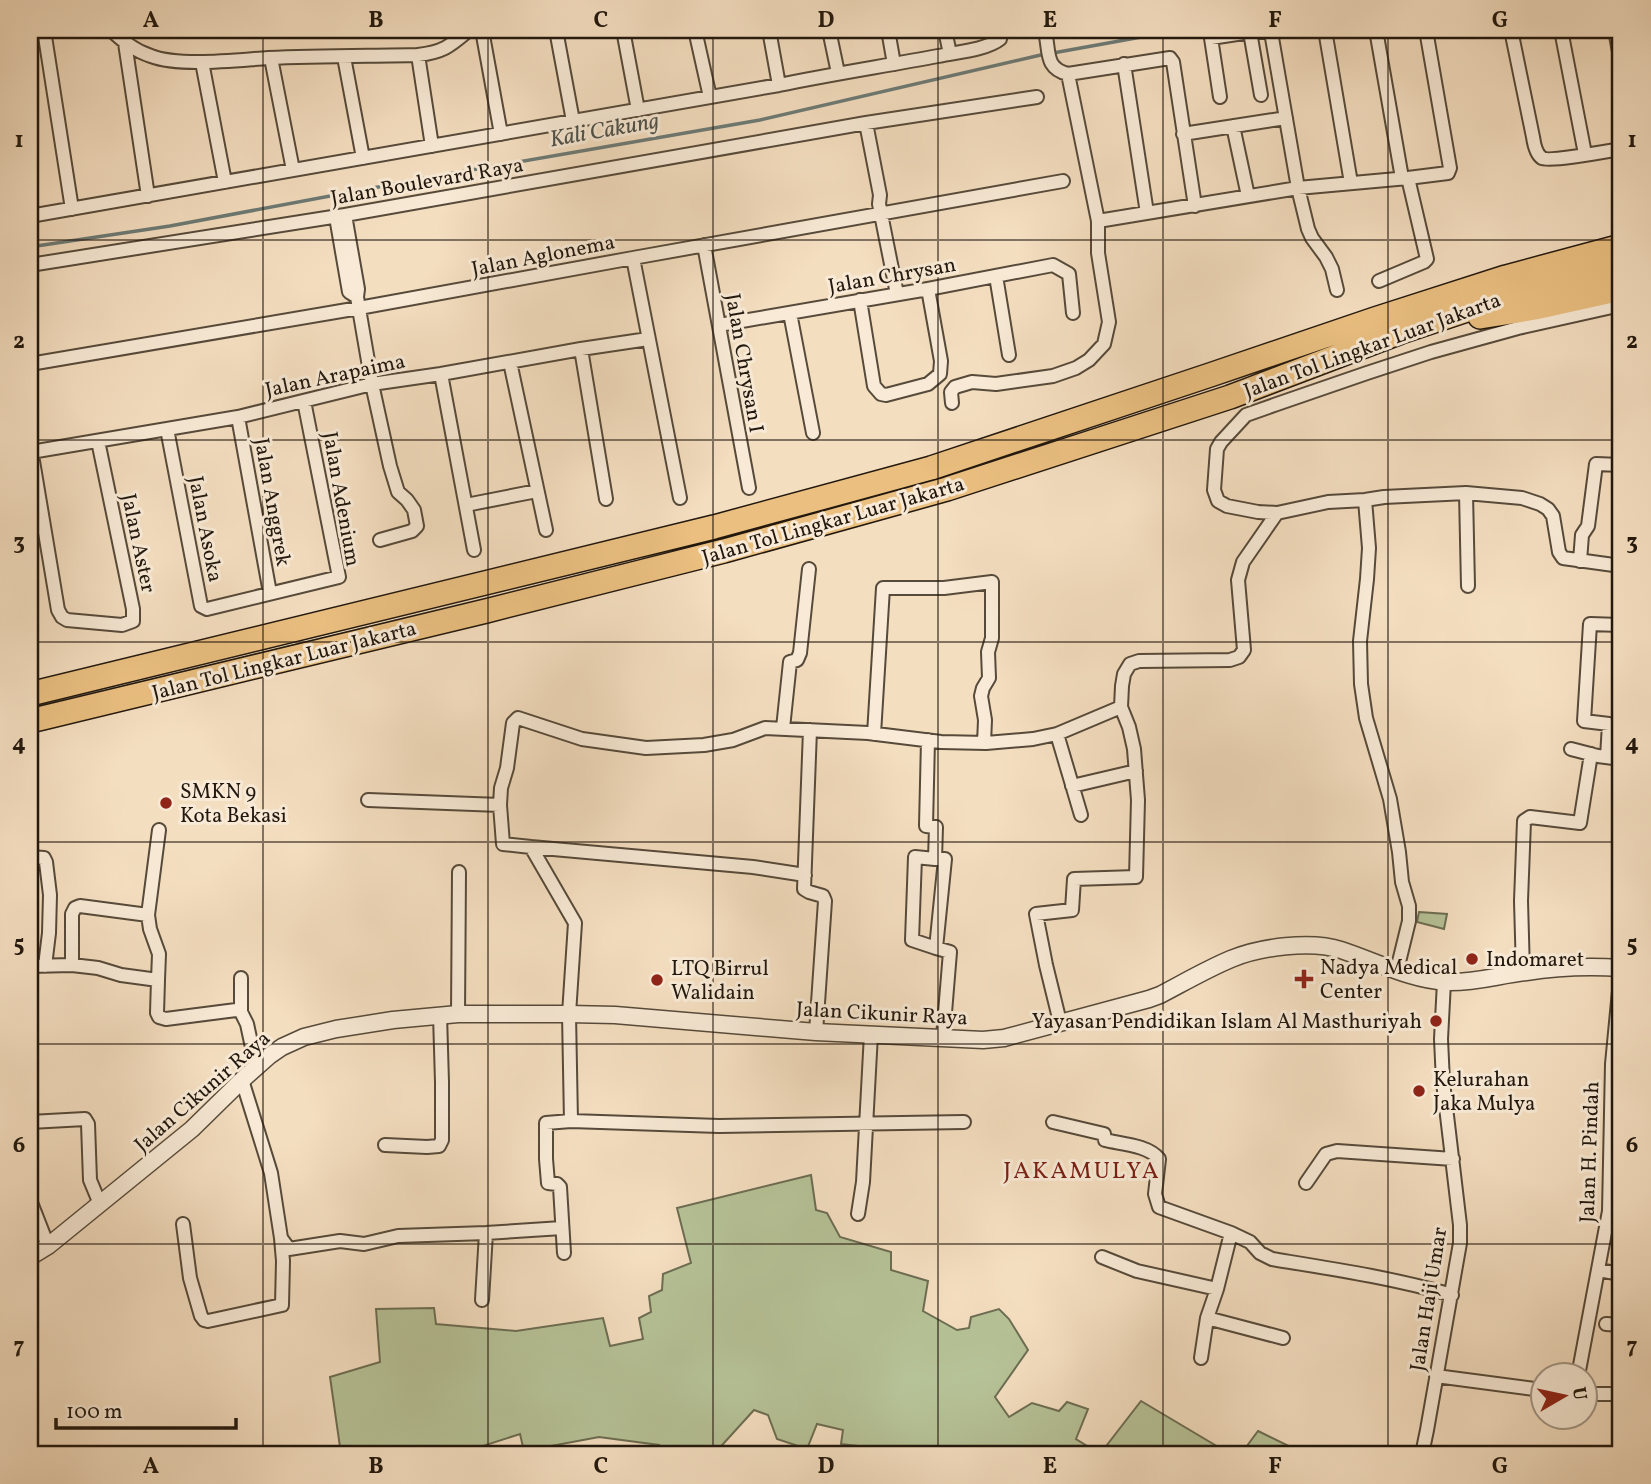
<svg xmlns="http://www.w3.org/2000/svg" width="1651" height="1484" font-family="Vollkorn,serif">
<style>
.green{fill:#b6c297;stroke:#6c6d52;stroke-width:2}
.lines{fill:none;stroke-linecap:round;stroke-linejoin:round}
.stream{stroke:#6c7a75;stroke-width:3.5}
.minor-casing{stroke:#564a3a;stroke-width:16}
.tertiary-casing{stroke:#564a3a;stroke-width:19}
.motorway-casing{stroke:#22180e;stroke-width:26}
.minor{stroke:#f8ead6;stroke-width:12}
.tertiary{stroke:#f8ead6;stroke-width:16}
.motorway{stroke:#eabf80;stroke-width:23}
.grid{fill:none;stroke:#22180e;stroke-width:2;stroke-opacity:0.55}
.poi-dot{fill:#8f2418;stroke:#f8ead6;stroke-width:2.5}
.labels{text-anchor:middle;stroke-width:6;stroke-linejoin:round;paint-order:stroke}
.street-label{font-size:21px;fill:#22180e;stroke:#f8ead6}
.poi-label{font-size:21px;fill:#22180e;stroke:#f8ead6;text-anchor:start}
.water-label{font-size:23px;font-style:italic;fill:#4d514a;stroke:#f8ead6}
.quarter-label{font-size:24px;letter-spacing:2px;fill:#7a1f14;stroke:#f8ead6}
.neatline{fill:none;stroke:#22180e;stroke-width:2.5}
.grid-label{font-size:23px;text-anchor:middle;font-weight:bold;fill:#22180e}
</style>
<rect width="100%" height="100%" fill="#f4dec0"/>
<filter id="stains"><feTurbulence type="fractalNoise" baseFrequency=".00286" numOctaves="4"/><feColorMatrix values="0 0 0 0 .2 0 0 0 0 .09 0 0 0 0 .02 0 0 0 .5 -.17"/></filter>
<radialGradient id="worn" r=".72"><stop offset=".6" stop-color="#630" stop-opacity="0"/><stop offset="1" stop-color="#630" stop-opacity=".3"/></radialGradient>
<path class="green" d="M1419,912L1447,914L1444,929L1417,922Z
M811,1175L816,1210L827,1213L840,1237L891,1252V1270L928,1281L923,1311L957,1330L969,1328L971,1317L999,1309L1009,1319L1028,1350L995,1397L1009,1417L1032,1403L1059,1411L1067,1402L1088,1409L1076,1439L1100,1454H898L891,1450L841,1444L843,1430L817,1424L807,1449L777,1439L768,1415L754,1410L714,1454H661L659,1445L599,1437L524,1451L520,1434L458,1454H341L330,1377L380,1362L376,1309L434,1308L436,1324L516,1331L603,1318L610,1346L643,1339L639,1318L651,1312L649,1296L662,1290L663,1274L691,1263L677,1208Z
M1141,1401L1230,1454H1100Z
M1258,1431L1305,1454H1241Z"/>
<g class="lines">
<path class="stream" d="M1053,53L1180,30
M30,247L170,226L437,176L760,120L1045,54"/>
<g class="minor-casing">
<path id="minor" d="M44,30L72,209
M111,30C123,41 135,51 151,56C179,67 237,60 268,58C318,56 368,56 418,55C444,52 450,46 469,30
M482,30L501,134
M556,30L573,121
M623,30L638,110
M695,30L710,97
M769,30L779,85
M829,30L838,73
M888,30L894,64
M945,30L950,54
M1038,30L1045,32C1050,51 1044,68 1068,74L1170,58L1173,62L1195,206
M1325,30L1351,183
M1376,30L1402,178
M1511,30L1533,137C1534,144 1536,154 1542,158C1549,162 1609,151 1621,149
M1561,30L1585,154
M1615,30L1621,63
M1250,32L1261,95
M1271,32L1298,188L1308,229L1312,238L1326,257L1332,269L1337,290
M125,43L148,196
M418,55L432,146
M344,57L363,158
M271,58L293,170
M202,62L225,182
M1124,64L1147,213
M1220,97L1211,38L1250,32H1271L1282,30
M866,123L880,195L879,204L897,294
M1233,126L1248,196
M1183,134L1286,118
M345,215L358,289L357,297L372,384L390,466L398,492L407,500L414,510L417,526L412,531L380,540
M30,216L779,85C832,74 885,66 938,56C957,52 986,50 1000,39L1001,30
M336,217L349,292L357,297
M1098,221L1298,188L1408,178L1448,173L1450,168L1426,30
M704,245L749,488
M633,258L680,498
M30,265L345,215L866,123L1037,97
M996,276L1009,355
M1379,281L1424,262L1427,259L1408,178
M860,300L874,386L881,394L886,395L928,384L940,374L941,361L928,289
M790,313L813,433
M719,325L928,289L1053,265L1069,274L1073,313
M581,349L606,499
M510,362L546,530
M30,364L359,308L633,258L1063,181
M441,374L474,550
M952,403L951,392L955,387L972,382L996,384L1053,376L1076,368L1089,360L1104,344L1109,322L1098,253V221L1068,74
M238,417L270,593
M167,429L201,606L207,609L339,577L304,401
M30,443L58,610L62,617L67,620L122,625L133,621V609L98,441
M31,452L238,417L372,384L441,374L581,349L648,339
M1466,493L1468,586
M1365,500L1369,548L1367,579L1360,641L1361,684L1366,718L1390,799L1399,852L1402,882L1409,906V921L1397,970
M466,505L537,491
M1580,561L1582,535L1588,526L1596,464L1621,465
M783,728L790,662L797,660L800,653L809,569
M810,730L804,889L809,892L823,896L825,901L816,1032
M874,734L883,588H944L992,582V638L988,652L989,678L983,688L981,696L985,720L984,743
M1057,734L1081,815
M928,740L926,826L936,827L935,859H945L936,948L950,952L943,1037
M1571,749L1598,756L1621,759
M1607,757L1609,724L1584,721L1590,624L1620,625L1621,566L1563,558L1559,552L1553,516L1548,509L1540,504L1522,498L1466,493L1384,497L1365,500L1328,502L1277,513L1258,512L1227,506L1218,501L1214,490L1217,449L1221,442L1246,415L1277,404L1367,373L1431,352L1518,328L1621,305
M1072,786L1136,771
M368,800L500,805L503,844L531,847L575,923L569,1014L571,1121
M500,805L501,788L507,768L513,723L518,718L582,739L646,748L704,745L733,740L765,728L868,733L941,742L986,743L1033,739L1057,734L1121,707
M531,847L753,867L805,875
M30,857L44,858L46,862L50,895L49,933L45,966
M935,859L915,857L912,940L936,948
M148,915L159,830
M72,965V914L75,908L80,906L148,915L150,929L159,954L158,980
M30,966L72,965L98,968L121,975L158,980L157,1013L159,1017L166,1019L236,1010L241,1012L247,1024L256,1066
M1523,972L1521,901L1524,821L1530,817L1580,823L1591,754
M241,978V1012
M458,1014L459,872
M1060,1022L1046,965L1036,914L1072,910L1074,879L1136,877L1138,800L1134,749L1129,727L1121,707L1122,686L1124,674L1130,664L1139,661L1230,660L1239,657L1244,650L1238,580L1243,562L1277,513
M242,1080L271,1173L281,1238L289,1249L340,1241L364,1244L398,1236L486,1233L562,1228
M30,1122L85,1119L88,1124L90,1180L100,1204
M1053,1122L1104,1134L1105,1140C1121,1144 1148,1145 1159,1159L1155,1194L1159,1207L1231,1233L1250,1242L1260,1253L1272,1259C1333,1269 1393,1278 1452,1295
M385,1145L427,1147L439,1146L442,1140V1082L440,1015
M1306,1183L1326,1154L1337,1151L1453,1159
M30,1200L48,1246
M858,1214L863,1182L871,1034
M183,1224L190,1278L201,1316L204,1320L208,1321L282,1305L283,1261L281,1238
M564,1253L560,1187L557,1184L548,1183L546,1159V1123L571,1121L719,1126L964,1122
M1102,1257L1137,1271L1217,1289L1231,1233
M1598,1270L1621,1274
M482,1300L486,1233
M1207,1318L1283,1338
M1606,1324L1621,1325
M1201,1358L1207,1318L1217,1289
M1436,1376L1542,1390
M1578,1376L1609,1211L1612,1064L1621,970
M1584,1394H1621
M1422,1454L1427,1430L1460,1243V1225L1443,1082L1441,1039L1444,982"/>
</g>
<g class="tertiary-casing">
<path id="tertiary" d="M30,1257L48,1246L192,1129L242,1080L269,1056L282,1047L304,1037L336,1029L393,1020L458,1014H569L615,1015L816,1032L983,1040L1004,1038L1149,999L1160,995C1183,983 1207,969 1231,959C1260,947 1311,940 1341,950C1375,961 1410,980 1447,982C1475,983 1499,975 1526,972C1558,967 1589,966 1621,968"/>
</g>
<g class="motorway-casing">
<path id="motorway" d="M1480,317L1535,308L1621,289
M30,694L714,527L931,468L1210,375L1375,319L1506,277L1621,246
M30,721L486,611L724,551L947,489L1230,397L1401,332L1536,287L1621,266"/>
</g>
<use href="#minor" class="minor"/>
<use href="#tertiary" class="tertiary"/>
<use href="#motorway" class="motorway"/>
</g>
<path class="grid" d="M263,30V1454M488,30V1454M713,30V1454M938,30V1454M1163,30V1454M1388,30V1454M30,240H1621M30,440H1621M30,642H1621M30,842H1621M30,1044H1621M30,1244H1621"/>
<g class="poi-dot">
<circle cx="166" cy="803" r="7"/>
<circle cx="1472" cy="959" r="7"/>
<path d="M1300.5 968.5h7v7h7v7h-7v7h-7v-7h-7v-7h7z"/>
<circle cx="657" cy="980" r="7"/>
<circle cx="1436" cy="1021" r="7"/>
<circle cx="1419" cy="1091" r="7"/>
</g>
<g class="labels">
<g class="street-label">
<text transform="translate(427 181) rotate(-10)" y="7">Jalan Boulevard Raya</text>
<text transform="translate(543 255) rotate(-11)" y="7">Jalan Aglonema</text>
<text transform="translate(892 275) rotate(-10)" y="7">Jalan Chrysan</text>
<text transform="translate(1372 345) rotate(-20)" y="7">Jalan Tol Lingkar Luar Jakarta</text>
<text transform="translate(745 363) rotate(80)" y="7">Jalan Chrysan I</text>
<text transform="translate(335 375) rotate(-12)" y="7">Jalan Arapaima</text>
<text transform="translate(342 499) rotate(80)" y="7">Jalan Adenium</text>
<text transform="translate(273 502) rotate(80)" y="7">Jalan Anggrek</text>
<text transform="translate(833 520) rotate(-16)" y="7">Jalan Tol Lingkar Luar Jakarta</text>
<text transform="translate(206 529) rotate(79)" y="7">Jalan Asoka</text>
<text transform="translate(139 543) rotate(78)" y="7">Jalan Aster</text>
<text transform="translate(284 660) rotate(-14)" y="7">Jalan Tol Lingkar Luar Jakarta</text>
<text transform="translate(882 1013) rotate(3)" y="7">Jalan Cikunir Raya</text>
<text transform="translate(202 1091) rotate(-41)" y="7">Jalan Cikunir Raya</text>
<text transform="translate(1589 1152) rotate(-88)" y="7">Jalan H. Pindah</text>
<text transform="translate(1428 1299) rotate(-81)" y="7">Jalan Haji Umar</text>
</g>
<g class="poi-label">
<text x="180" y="798">SMKN 9<tspan x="180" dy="24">Kota Bekasi</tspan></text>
<text x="1486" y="966">Indomaret</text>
<text x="1320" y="974">Nadya Medical<tspan x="1320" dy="24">Center</tspan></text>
<text x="671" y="975">LTQ Birrul<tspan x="671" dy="24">Walidain</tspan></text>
<text x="1422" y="1028" text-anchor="end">Yayasan Pendidikan Islam Al Masthuriyah</text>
<text x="1433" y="1086">Kelurahan<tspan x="1433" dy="24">Jaka Mulya</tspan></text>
</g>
<g class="water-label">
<text transform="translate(604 129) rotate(-10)" y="8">Kali Cakung</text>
</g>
<g class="quarter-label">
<text x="1082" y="1178">JAKAMULYA</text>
</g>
</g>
<rect width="1651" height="1484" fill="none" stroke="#f4dec0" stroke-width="77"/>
<g transform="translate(1564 1396) rotate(81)"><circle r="33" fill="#f8ead6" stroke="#a29686" stroke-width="2"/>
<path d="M0-5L12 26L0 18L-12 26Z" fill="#8f2418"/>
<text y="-10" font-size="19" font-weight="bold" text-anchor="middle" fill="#22180e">U</text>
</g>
<path d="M56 1418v10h180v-10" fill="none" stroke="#22180e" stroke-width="3.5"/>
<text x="66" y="1418" font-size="21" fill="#22180e" stroke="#f8ead6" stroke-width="5" paint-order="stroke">100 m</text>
<rect x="38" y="38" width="1574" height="1408" class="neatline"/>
<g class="grid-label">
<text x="151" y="27">A</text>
<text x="376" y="27">B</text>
<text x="601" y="27">C</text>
<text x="826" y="27">D</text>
<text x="1050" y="27">E</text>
<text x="1275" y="27">F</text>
<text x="1500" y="27">G</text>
<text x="19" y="147">1</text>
<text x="1632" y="147">1</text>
<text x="19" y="348">2</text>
<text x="1632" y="348">2</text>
<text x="19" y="549">3</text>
<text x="1632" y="549">3</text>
<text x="19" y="750">4</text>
<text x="1632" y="750">4</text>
<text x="19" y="951">5</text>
<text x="1632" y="951">5</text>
<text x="19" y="1152">6</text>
<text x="1632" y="1152">6</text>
<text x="19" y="1353">7</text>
<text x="1632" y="1353">7</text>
<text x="151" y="1473">A</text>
<text x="376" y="1473">B</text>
<text x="601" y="1473">C</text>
<text x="826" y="1473">D</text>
<text x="1050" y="1473">E</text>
<text x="1275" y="1473">F</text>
<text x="1500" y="1473">G</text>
</g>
<rect width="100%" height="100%" filter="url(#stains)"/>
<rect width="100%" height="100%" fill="url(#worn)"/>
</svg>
